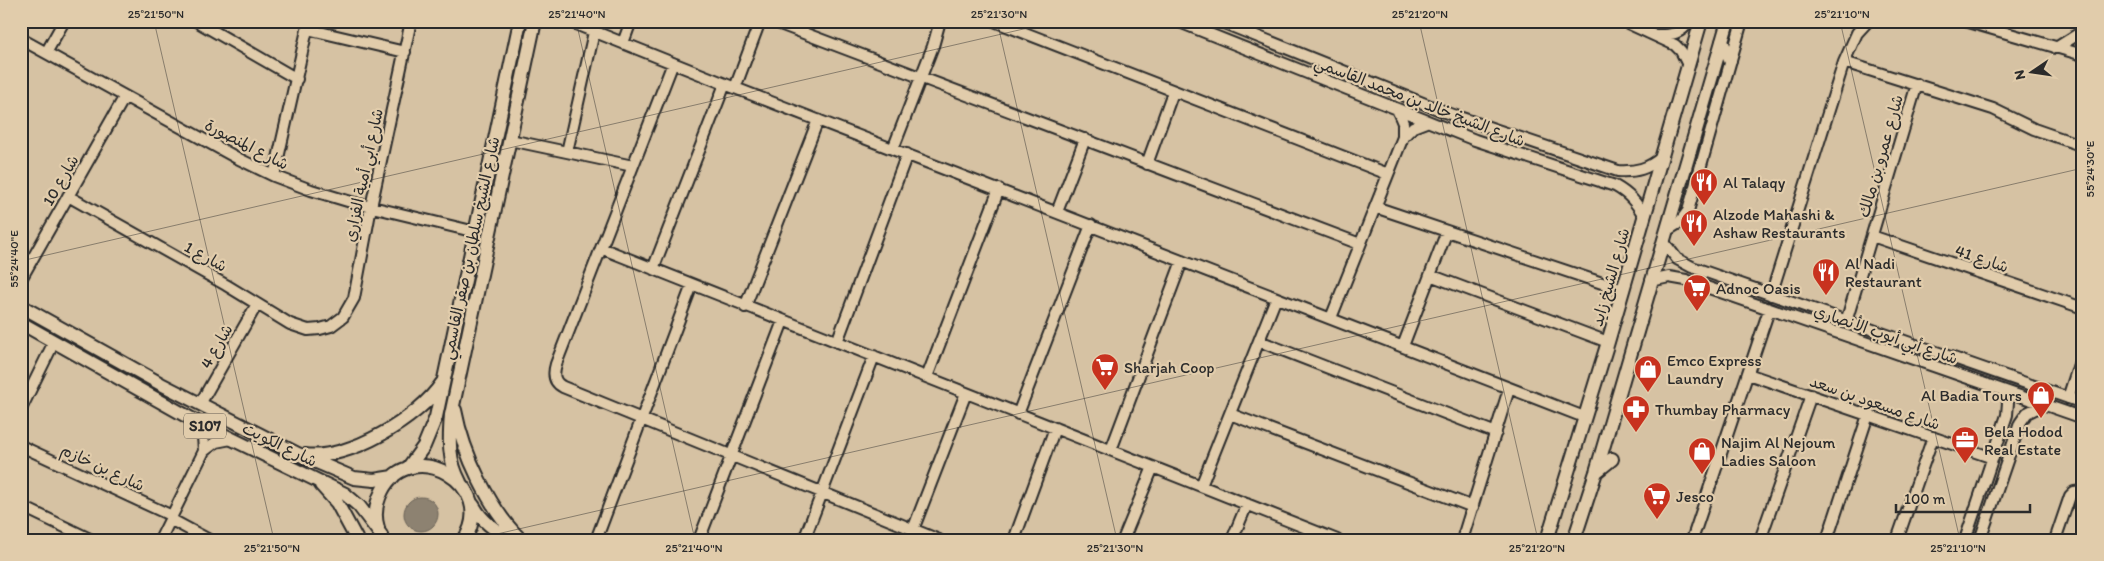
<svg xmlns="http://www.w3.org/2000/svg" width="2104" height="561" font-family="Itim,'Playpen Sans Arabic',sans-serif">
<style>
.water{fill:#8d8271;stroke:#665f55}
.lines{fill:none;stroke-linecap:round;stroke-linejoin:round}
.minor-casing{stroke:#2b2b2b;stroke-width:14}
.major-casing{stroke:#2b2b2b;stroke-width:16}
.minor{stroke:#e1ccab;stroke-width:10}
.major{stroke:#e1ccab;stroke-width:12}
.ticks{fill:none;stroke:#2b2b2b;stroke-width:1;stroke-opacity:0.45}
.labels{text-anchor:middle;stroke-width:4.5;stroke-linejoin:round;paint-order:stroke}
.shield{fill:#e1ccab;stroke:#625b51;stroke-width:1}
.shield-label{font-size:15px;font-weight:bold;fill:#2b2b2b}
.street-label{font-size:16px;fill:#2b2b2b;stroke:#e1ccab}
.poi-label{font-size:16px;fill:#2b2b2b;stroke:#e1ccab;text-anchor:start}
.neatline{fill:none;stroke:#2b2b2b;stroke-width:2}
.ticks-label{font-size:12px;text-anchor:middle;fill:#2b2b2b}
</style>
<rect width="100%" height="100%" fill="#d6c2a3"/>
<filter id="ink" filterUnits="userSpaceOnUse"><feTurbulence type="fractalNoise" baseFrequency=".02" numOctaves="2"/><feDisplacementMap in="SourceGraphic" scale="10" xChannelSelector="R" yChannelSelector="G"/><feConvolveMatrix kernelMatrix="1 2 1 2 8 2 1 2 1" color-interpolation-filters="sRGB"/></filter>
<g filter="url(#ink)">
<path class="water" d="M404 514a17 17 0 1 1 34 0a17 17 0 1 1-34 0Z"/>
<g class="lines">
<g class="minor-casing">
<path id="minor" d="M196,21L297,79
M568,21L735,88L1584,417
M772,21L1360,244
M994,21L1388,174
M1177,21L1475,140L1615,186C1629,194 1636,202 1644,216
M1219,21L1450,114L1618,171C1636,172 1648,169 1662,157
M1623,21L1675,45L1681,51L1688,65
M1965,21L2083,55
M307,29L405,52
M1658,35C1671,35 1682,34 1689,21
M21,39L237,158L274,176L311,190L351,202L476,232
M623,43L631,21
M2056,48L2083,31
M46,53L64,21
M1844,62L1993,109L2034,129L2083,146
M673,63L556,364C553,374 553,382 563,387L939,540
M735,88L760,21
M1403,137L1413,127L1426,122
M510,140L633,166
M893,149L933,46L940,21
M567,152L594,32
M1147,164L1173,92
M274,176L309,21
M68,196L226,285L290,324L308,330L320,329L331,326L343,317L354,298L371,207L411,21
M1375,207L1623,290
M1057,212L1085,139
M1666,231L1679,223L1688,211L1742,21
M1872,236L2083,308
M1663,241L1677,259L1692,267L2083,403
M601,248L1337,540
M653,269L725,84
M1430,275L1608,342
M21,279L125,96
M1651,281L1669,277L1686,280L2083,418
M1771,295L1844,62L1857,33L1868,21
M745,307L818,120
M1331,318L1403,137V123L1397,109
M1846,322L1917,84
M1259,341L1496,433
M837,342L907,154
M1403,346L1447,231
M1748,374L1993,458
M927,377L999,189
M2068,398L2083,352
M200,404L257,304
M21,409L54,342
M1018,414L1091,225
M1230,414L1473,507
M197,422L203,436L204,451
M21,446L172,516
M1111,450L1182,261
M1201,486L1276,298
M21,506L92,540
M170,519L209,540
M160,540L204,451L216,442L231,439
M596,540L692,285
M699,540L783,321
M804,540L874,356
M909,540L966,393
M1014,540L1055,428
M1123,540L1153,467
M1232,540L1247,504
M1462,540L1509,389
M1692,540L1769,310
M1760,540L1811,395
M1827,540L1868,415
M1897,540L1933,437
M1965,540L2007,415L2008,402L2005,391
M1980,540L2020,423L2027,413L2043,405
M2055,540L2070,496L2074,492L2083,491"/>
</g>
<g class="major-casing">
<path id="major" d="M1722,41L1730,60
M21,306L161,384L298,454L354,478L374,480L393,477
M21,323L197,422L345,494L359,506L381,535
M455,410C463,453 489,509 521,540
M305,455C348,461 419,418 442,383
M408,468L424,446L436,417L520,21
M1596,472L1612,459
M460,482C448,460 449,440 451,415L535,21
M321,485L337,503L357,540
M473,505C482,522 496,532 514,540
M378,528C374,516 376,503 382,491C411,434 500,485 464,540
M1547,540L1608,342L1701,21
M1574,540L1596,472L1728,21"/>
</g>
<use href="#minor" class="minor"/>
<use href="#major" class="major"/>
</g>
</g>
<path class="ticks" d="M154,21L274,540M576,21L695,540M997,21L1117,540M1419,21L1538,540M1840,21L1960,540M21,261L1058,21M471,540L2083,168"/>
<defs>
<g id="restaurant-pin" transform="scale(1.4375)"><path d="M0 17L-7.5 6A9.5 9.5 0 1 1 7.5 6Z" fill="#c8321e" stroke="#e1ccab"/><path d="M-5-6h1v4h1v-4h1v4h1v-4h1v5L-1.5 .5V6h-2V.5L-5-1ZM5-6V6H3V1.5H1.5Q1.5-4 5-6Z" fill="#fff"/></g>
<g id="supermarket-pin" transform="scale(1.4375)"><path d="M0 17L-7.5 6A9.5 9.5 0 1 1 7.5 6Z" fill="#c8321e" stroke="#e1ccab"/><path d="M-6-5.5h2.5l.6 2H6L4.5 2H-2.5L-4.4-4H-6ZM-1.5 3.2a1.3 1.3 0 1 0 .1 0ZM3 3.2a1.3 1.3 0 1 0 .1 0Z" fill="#fff"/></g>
<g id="shop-pin" transform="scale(1.4375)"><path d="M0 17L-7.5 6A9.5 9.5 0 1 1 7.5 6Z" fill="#c8321e" stroke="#e1ccab"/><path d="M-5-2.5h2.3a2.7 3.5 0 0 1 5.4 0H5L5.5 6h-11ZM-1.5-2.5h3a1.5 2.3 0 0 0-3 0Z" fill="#fff"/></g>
<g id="pharmacy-pin" transform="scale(1.4375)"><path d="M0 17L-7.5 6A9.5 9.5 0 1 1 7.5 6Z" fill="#c8321e" stroke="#e1ccab"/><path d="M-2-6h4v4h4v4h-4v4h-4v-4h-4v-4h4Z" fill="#fff"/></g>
<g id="office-pin" transform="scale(1.4375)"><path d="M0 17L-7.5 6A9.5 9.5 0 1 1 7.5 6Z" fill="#c8321e" stroke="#e1ccab"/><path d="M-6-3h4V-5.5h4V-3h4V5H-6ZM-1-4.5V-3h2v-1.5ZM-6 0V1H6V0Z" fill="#fff"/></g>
</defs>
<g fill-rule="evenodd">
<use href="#restaurant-pin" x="1704" y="182"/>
<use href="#restaurant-pin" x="1694" y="223"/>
<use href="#restaurant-pin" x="1826" y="272"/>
<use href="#supermarket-pin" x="1697" y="288"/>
<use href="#supermarket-pin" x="1105" y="367"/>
<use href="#shop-pin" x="1648" y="369"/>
<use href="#shop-pin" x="2041" y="395"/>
<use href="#pharmacy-pin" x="1636" y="409"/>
<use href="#office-pin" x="1965" y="440"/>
<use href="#shop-pin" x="1702" y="451"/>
<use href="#supermarket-pin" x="1657" y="496"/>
</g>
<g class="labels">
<rect class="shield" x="184" y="413.5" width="42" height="25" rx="4"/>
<g class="shield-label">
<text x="205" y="431">S107</text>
</g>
<g class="street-label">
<text transform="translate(1420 101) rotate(21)" y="6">شارع الشيخ خالد بن محمد القاسمي</text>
<text transform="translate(247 144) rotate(27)" y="6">شارع المنصورة</text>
<text transform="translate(1880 156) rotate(-74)" y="6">شارع عمرو بن مالك</text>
<text transform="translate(363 175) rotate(-78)" y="6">شارع أبي أمية الفزاري</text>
<text transform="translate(60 180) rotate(-60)" y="6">شارع 10</text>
<text transform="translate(470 248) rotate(-78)" y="6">شارع الشيخ سلطان بن صقر القاسمي</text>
<text transform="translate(206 256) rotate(29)" y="6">شارع 1</text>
<text transform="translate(1982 258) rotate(19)" y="6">شارع 41</text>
<text transform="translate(1610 277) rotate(-74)" y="6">شارع الشيخ زايد</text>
<text transform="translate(1886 334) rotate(19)" y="6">شارع أبي أيوب الأنصاري</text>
<text transform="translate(216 346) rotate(-60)" y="6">شارع 4</text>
<text transform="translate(1875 402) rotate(19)" y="6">شارع مسعود بن سعد</text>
<text transform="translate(280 444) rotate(26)" y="6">شارع الكويت</text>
<text transform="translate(103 467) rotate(25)" y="6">شارع بن خازم</text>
</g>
<g class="poi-label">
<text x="1723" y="188">Al Talaqy</text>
<text x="1713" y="220">Alzode Mahashi &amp;<tspan x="1713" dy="18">Ashaw Restaurants</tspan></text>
<text x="1845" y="269">Al Nadi<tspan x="1845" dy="18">Restaurant</tspan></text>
<text x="1716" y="294">Adnoc Oasis</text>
<text x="1667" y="366">Emco Express<tspan x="1667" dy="18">Laundry</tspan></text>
<text x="1124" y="373">Sharjah Coop</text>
<text x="2022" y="401" text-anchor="end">Al Badia Tours</text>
<text x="1655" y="415">Thumbay Pharmacy</text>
<text x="1984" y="437">Bela Hodod<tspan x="1984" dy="18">Real Estate</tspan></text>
<text x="1721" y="448">Najim Al Nejoum<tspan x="1721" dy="18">Ladies Saloon</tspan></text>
<text x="1676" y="502">Jesco</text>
</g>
</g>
<rect width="2104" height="561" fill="none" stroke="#e1ccab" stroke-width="55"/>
<g transform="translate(2032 72) rotate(257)" stroke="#e1ccab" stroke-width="4" paint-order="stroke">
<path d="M0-4L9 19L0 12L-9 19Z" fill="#2b2b2b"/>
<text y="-8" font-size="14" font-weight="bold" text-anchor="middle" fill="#2b2b2b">N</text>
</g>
<path d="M1896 504v8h134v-8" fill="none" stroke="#2b2b2b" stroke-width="2.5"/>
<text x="1904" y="504" font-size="15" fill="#2b2b2b" stroke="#e1ccab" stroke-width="4" paint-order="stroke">100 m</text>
<rect x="28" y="28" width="2048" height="506" class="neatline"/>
<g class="ticks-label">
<text x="156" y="18">25°21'50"N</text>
<text x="577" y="18">25°21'40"N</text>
<text x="999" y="18">25°21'30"N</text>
<text x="1420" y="18">25°21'20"N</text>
<text x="1842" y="18">25°21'10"N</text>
<text transform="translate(2090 169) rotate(-90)" y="4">55°24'30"E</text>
<text transform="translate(14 259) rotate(-90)" y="4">55°24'40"E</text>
<text x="272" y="552">25°21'50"N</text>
<text x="694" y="552">25°21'40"N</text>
<text x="1115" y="552">25°21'30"N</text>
<text x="1537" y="552">25°21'20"N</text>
<text x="1958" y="552">25°21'10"N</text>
</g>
</svg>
